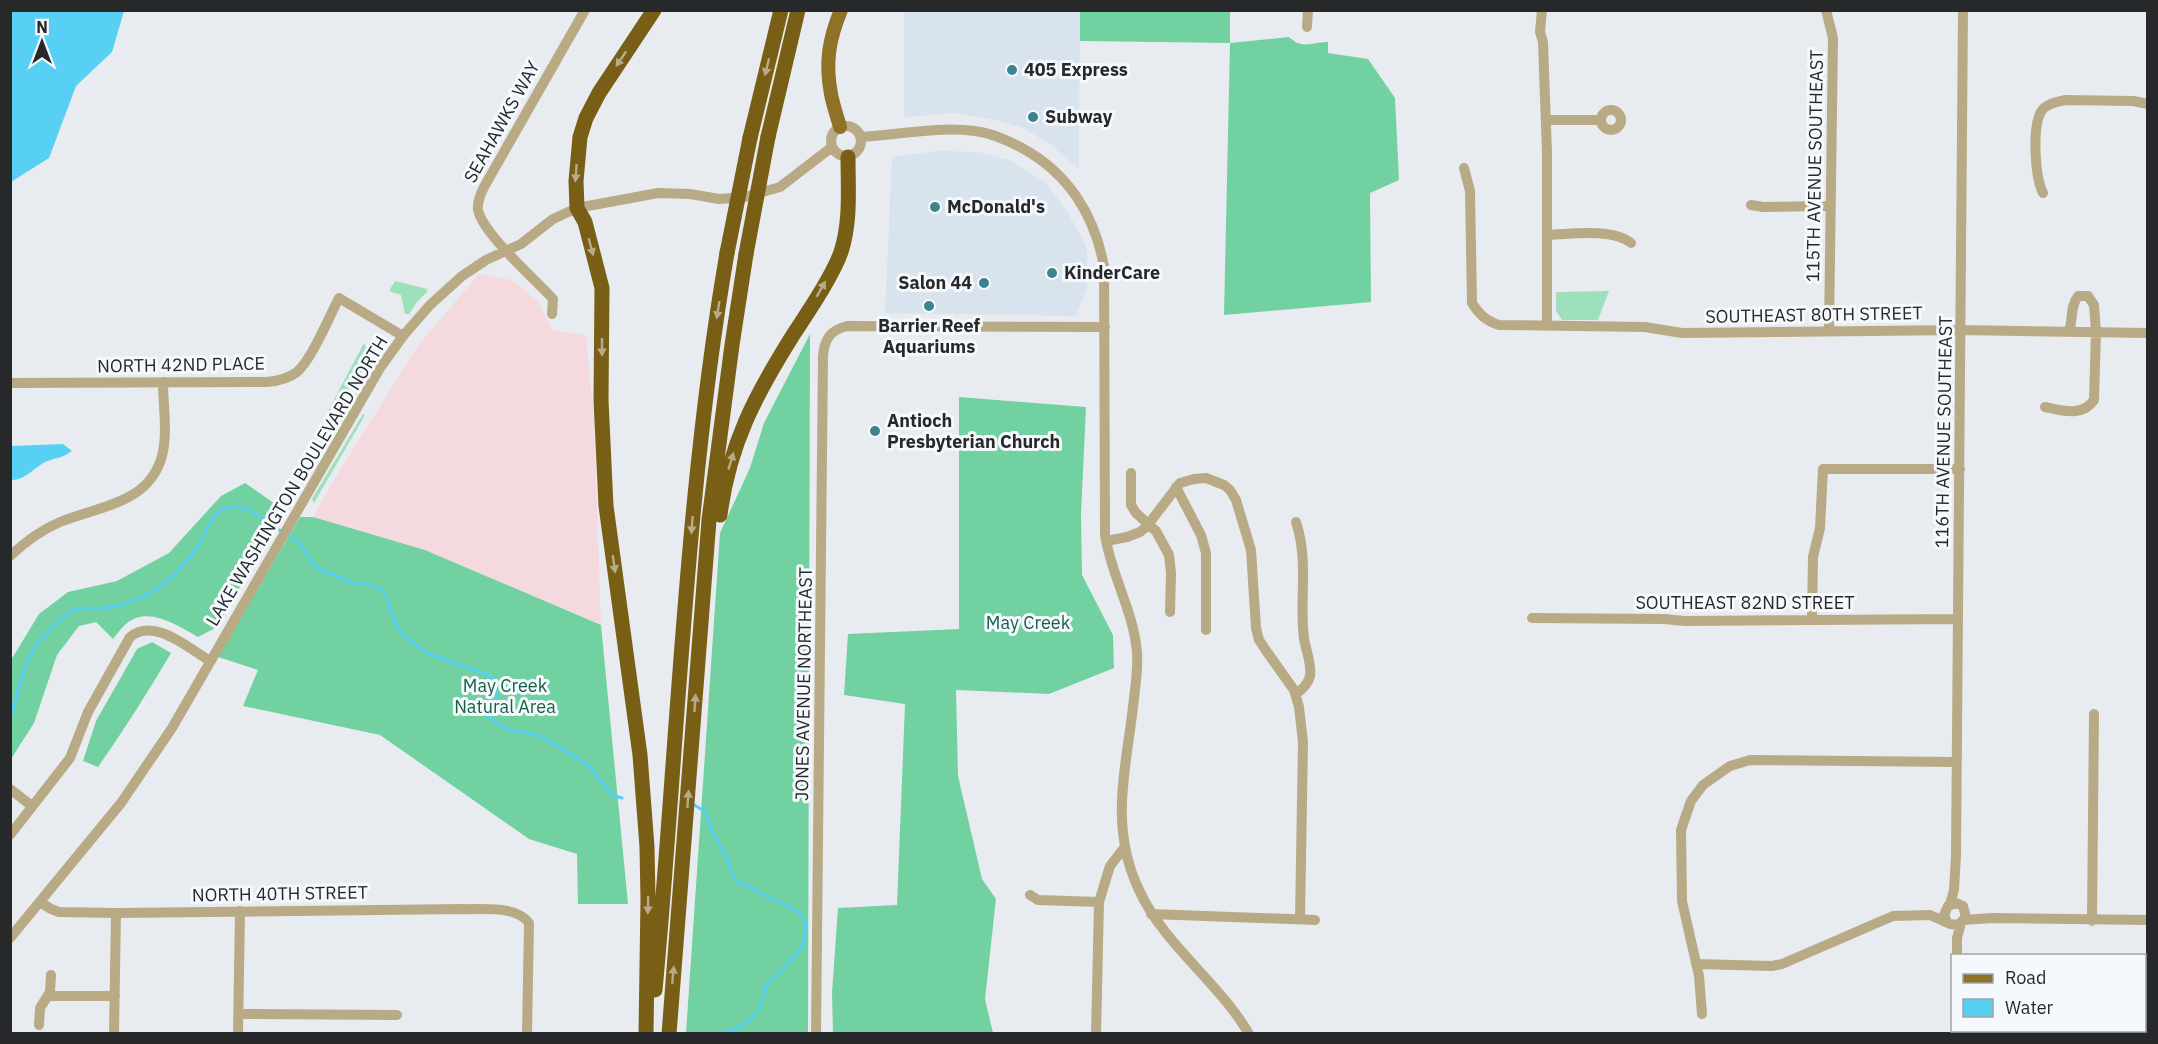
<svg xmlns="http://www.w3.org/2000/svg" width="2158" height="1044" font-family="'IBM Plex Sans',sans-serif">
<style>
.built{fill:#d9e3ed}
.industrial{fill:#f4dadf}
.green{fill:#9ee0bb}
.forest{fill:#72d1a0}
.water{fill:#57d0f3}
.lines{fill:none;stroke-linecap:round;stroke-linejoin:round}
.stream{stroke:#57d0f3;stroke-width:3}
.minor{stroke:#b9aa86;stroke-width:10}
.major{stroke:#8f7225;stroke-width:14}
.highway{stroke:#795f15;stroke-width:15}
.highway-bridge{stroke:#795f15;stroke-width:15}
.oneway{fill:#b7ac89}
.poi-dot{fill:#3c838c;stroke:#f5f9fd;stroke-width:2}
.labels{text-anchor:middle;stroke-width:6;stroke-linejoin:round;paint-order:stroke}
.poi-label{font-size:18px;font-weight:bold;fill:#272829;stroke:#f5f9fd;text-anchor:start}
.street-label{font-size:18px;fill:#272829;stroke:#f5f9fd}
.park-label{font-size:18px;fill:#186040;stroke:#f5f9fd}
</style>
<rect width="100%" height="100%" fill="#e8ecf0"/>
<path class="built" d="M904,11H1080L1079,169L1051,145L1025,129L1000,121L955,113L904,117Z
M936,151L978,152L1009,160L1045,182L1067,211L1087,248V288L1076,316L885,313L892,157Z"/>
<path class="industrial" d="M479,274L512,280L538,301L552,330L586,335L594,420L601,625L425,550L313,517L332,483L419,344Z"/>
<path class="green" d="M395,281L427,289V292L417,302L409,314H405L401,295L389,291Z
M1609,291L1598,320H1562L1556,311V292Z
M364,343L371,359L332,416L327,413Z
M363,414L365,415L314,503L312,499Z"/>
<path class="forest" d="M1080,11H1230V43L1289,37C1303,50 1311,42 1328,42V53L1368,59L1395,98L1399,180L1370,193L1371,302L1224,315L1230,43L1080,41Z
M810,334L808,1033H686L720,533L750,468L764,423Z
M959,397L1086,407L1081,514L1082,575L1113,635L1114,668L1049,694L956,690L958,776L982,879L996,899L985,999L993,1033H833L832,993L838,908L897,905L905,704L844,695L848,634L959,629Z
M245,483L284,510L217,627L198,637C178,626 148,605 126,624C121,628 117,634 113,639L96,622L79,626L57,655L34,723L11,759V660L39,614L68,592L117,581L169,553L221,496Z
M300,517H313L425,550L601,625L628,904H578L577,854L529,839L380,735L243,706L258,670L218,657Z
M152,642L171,653C148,692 124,730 98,767L83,761L96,721L137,649Z"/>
<path class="water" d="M11,10L124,11L112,52L76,86L49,158L11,182Z
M63,444L72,451C63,458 55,458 45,462C34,468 24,481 11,480V446Z"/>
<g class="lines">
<path class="stream" d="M287,535L298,541L317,568L351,582L373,585L382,591L387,598L390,609L401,633L425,652L491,676L497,695L487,716L506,729L541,736L550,741L588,765L612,795L622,798
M10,718C19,693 23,658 42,638C51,629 64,613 77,609C85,607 96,609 104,608C121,607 145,597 159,587C173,578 184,565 194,552C206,537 208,513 229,507C247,503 267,522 281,531
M691,803L706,812L712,831L729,861L731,872L738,882L794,909L804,918L806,924L803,945L788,964L766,985L764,996L756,1014L740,1027L719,1034"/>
<path class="minor" d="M1542,10L1540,32L1543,42L1547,153V326
M1826,10L1833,38L1829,331
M1307,27L1308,10
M1601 120a10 10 0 1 1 20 0a10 10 0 1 1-20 0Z
M1546,120H1601
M831 141a15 15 0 1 1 30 0a15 15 0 1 1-30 0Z
M861,137C898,135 938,126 975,131C992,133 1007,140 1022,148C1068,173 1095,215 1104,267L1105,535C1111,575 1134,612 1137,653C1138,668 1136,683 1134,698C1127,767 1108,824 1139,890C1164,945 1219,982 1249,1034
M1464,168L1470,191L1472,303C1479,314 1486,321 1499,325L1645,327L1682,333L1961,330L2148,333
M2043,193C2035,177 2031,123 2043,109C2049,103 2057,102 2065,100L2133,101L2148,104
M1751,205L1763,207L1830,206
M1547,235C1570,234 1613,228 1631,243
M552,314L553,299C535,279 483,234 478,210C477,202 480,195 484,187L585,10
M10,383L267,382C278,381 288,379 297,372C312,359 329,317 339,298L403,336
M2045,407C2063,411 2082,417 2094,400L2096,332L2094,305L2088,296H2078C2070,306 2073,320 2069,331
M1131,473V505L1136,513L1156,531L1169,555L1171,573L1170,612
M1176,487L1201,535L1206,553V630
M1106,541L1127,537L1140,532L1147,526L1180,483L1194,479L1206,478L1224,485L1230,490L1236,500L1251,550L1256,628L1259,640L1267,652L1294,690L1299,707L1303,742L1300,919
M10,556C25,542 41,530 60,522C99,506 149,504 162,456C168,433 163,406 163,382
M1532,618L1664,619L1684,621L1958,619
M1812,620L1813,557L1820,528L1823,469H1960
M1296,694C1303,689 1308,684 1310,676C1312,665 1306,650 1304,639C1299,600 1309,561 1296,522
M10,789L32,806
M10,835L70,758L88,712L130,637C154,617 188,648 210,661
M1030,895L1038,900L1099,902
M40,902L51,909L59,912L116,913L463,909C483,910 516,905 529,923L527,1034
M1950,904L1954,890L1956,855L1963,10
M1151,914L1315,920
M1964,920L1992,918L2148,920
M2092,921L2094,714
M10,938L121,803L172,728L380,368L403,336L430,305L462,276L486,260L521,244L553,219L577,208L658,193L690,194L719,199L745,197L780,187L832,147
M1957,956V938L1961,923
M1696,964L1772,966L1782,964L1893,916L1930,915L1950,924L1958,925L1966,917L1963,906L1956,903L1948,906L1944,915L1947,922
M49,996H115
M239,1014L397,1015
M1702,1014L1699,976L1682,901L1681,830L1691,801L1703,785L1730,766L1750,760L1956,762
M39,1025L40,1008L50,992L51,975
M1957,1030V1034
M114,1034L116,913
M238,1034L240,911
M816,1034L823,357C824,340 830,330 847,326L1105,327
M1096,1034L1099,902L1110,866L1124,848"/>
<path class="major" d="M840,127C837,116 833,105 831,94C825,63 829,39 841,10"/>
<path class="highway" d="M768,137L798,10
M750,138L781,10
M720,515C729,444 756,394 793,335C808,312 832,277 841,252C851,221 848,188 848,157
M655,990C678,744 685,496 727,253
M646,1034L648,899L647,847L640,755L606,506L601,400L602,288L585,222L577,208L576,181L580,137L586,118L599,93L654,10
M669,1034L709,520L732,345L746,254"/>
<path class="highway-bridge" d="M727,253L750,138
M746,254L768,137"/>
</g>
<defs><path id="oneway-solid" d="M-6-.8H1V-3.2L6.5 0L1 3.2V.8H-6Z" transform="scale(1.5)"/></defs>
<g class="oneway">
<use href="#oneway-solid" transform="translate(621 59) rotate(124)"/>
<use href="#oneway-solid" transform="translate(767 67) rotate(104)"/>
<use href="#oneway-solid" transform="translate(576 173) rotate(94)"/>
<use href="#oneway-solid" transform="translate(591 247) rotate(75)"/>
<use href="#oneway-solid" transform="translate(821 289) rotate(-61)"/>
<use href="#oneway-solid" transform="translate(718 310) rotate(99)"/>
<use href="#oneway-solid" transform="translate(602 347) rotate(90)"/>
<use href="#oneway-solid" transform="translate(731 461) rotate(-73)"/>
<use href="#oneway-solid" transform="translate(692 525) rotate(94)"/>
<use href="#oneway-solid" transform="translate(614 564) rotate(82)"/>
<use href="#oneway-solid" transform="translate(695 703) rotate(-86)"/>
<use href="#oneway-solid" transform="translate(688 799) rotate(-86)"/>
<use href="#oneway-solid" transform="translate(648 905) rotate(91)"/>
<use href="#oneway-solid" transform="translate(673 975) rotate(-85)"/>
</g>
<g class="poi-dot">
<circle cx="1012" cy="70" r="6"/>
<circle cx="1033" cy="117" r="6"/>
<circle cx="935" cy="207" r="6"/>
<circle cx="1052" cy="273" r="6"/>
<circle cx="984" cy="283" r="6"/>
<circle cx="929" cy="306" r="6"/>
<circle cx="875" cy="431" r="6"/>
</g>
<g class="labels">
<g class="poi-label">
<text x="1024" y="76">405 Express</text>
<text x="1045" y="123">Subway</text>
<text x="947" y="213">McDonald's</text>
<text x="1064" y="279">KinderCare</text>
<text x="972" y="289" text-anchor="end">Salon 44</text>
<text x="929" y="332" text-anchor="middle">Barrier Reef<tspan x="929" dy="21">Aquariums</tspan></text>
<text x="887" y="427">Antioch<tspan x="887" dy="21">Presbyterian Church</tspan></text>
</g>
<g class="street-label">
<text transform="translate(502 122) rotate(-61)" y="6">SEAHAWKS WAY</text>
<text transform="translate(1815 166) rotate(-89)" y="6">115TH AVENUE SOUTHEAST</text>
<text transform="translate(1814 315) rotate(-1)" y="6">SOUTHEAST 80TH STREET</text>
<text transform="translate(181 365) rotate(-1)" y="6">NORTH 42ND PLACE</text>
<text transform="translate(1944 432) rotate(-89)" y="6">116TH AVENUE SOUTHEAST</text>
<text transform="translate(297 481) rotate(-59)" y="6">LAKE WASHINGTON BOULEVARD NORTH</text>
<text x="1745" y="609">SOUTHEAST 82ND STREET</text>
<text transform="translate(804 684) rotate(-89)" y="6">JONES AVENUE NORTHEAST</text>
<text transform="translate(280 894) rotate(-1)" y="6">NORTH 40TH STREET</text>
</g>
<g class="park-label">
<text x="1028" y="629">May Creek</text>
<text x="505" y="692">May Creek<tspan x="505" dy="21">Natural Area</tspan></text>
</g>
</g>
<rect width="2158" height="1044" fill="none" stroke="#272829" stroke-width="24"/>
<rect x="1951" y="954" width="195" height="78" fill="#f5f9fd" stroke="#a3a5a8" stroke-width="1.5"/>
<rect x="1963" y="974" width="30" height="9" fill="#8f7225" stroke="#a3a5a8" stroke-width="1.5"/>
<text x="2005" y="984" font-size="18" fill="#272829">Road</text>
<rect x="1963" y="999" width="30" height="18" fill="#57d0f3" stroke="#a3a5a8" stroke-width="1.5"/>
<text x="2005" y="1014" font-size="18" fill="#272829">Water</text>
<g transform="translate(42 42)" stroke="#f5f9fd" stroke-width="4.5" paint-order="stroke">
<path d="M0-4.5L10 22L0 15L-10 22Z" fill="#272829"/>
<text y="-9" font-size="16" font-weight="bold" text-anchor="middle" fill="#272829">N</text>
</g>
</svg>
